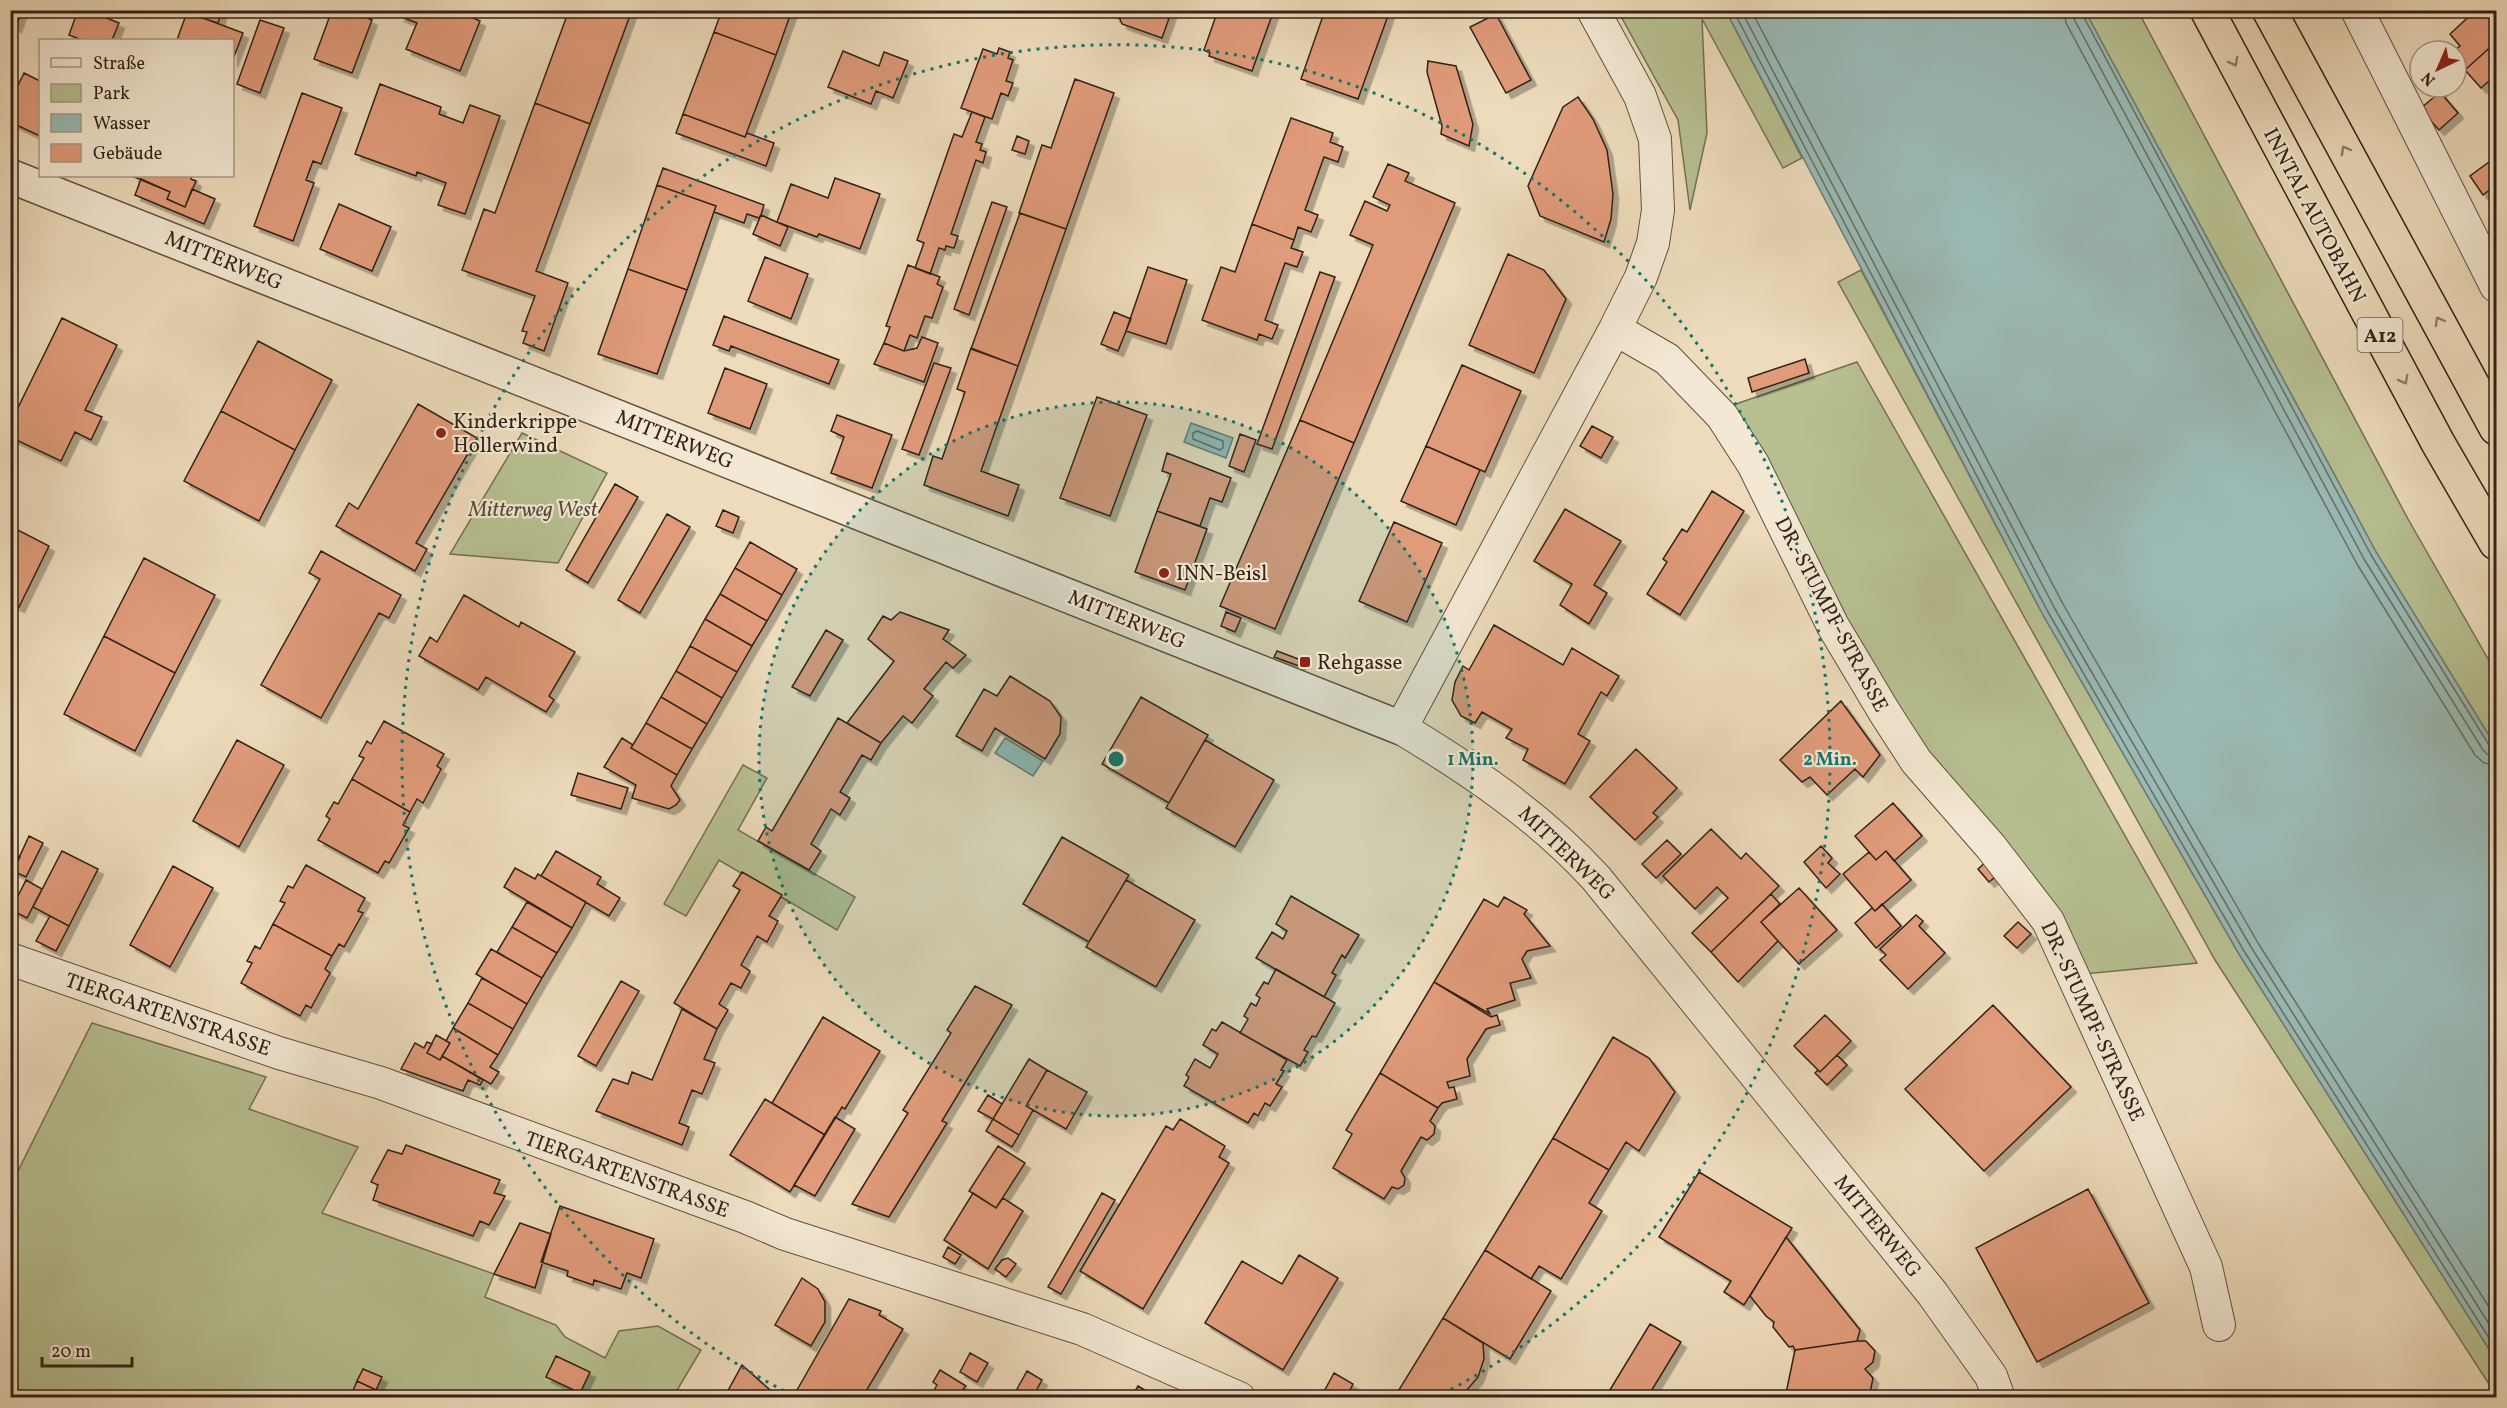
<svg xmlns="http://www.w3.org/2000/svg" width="2507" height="1408" font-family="Vollkorn,serif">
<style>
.green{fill:#b7c091;stroke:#747054;stroke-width:1.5}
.water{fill:#9abab5;stroke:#707d75;stroke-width:1.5}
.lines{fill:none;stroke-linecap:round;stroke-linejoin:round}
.shore{stroke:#666e66;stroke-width:1.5}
.building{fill:#e09b7a;stroke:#322116;stroke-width:1.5;filter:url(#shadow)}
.minor-casing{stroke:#61503f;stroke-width:34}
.tertiary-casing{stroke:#61503f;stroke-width:36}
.motorway-casing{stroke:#322116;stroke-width:36}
.minor{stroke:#f3e8d3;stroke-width:32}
.tertiary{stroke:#f3e8d3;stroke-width:33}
.motorway{stroke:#eddbbb;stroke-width:33}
.oneway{stroke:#907e68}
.ring{fill:none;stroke:#0f766e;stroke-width:3;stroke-dasharray:3 6}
.poi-dot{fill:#8f2418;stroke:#f3e8d3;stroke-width:2}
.labels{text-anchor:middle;stroke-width:4.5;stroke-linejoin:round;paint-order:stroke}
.shield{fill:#f3e8d3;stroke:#6c5d4f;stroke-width:1.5}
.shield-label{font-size:20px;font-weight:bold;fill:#322116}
.street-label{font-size:21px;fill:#322116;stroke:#f3e8d3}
.poi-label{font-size:21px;fill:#322116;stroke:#f3e8d3;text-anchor:start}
.park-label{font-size:21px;font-style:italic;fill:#534935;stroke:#f3e8d3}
.centre{fill:#0f766e;stroke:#f3e8d3;stroke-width:3}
.ring-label{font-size:18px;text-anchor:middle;font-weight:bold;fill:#0f766e;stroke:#f3e8d3;stroke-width:4.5;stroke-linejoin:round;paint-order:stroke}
</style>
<defs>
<filter id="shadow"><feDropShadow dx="5.5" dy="5.5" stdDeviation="0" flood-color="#0004"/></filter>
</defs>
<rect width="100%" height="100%" fill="#eddbbb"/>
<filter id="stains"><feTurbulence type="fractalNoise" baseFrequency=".00333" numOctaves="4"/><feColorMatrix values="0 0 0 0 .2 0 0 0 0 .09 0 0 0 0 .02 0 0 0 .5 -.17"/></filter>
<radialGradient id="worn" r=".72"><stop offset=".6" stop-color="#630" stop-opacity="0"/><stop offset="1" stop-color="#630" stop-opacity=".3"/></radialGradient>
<path class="green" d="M1618,11H1726L1802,158L1783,168L1702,19L1707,133L1690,210L1678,120Z
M2085,11H2138L2408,519L2496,673V747L2376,552Z
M1861,270L2043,615L2239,954L2496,1360V1395L2215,960L1838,282Z
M1857,362L2197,963L2084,974L1893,707L1733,405Z
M522,433L607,473L558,563L450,554Z
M743,765L767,778L738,830L855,897L837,930L719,860L686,916L664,904Z
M92,1023L266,1077L249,1109L358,1147L322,1213L494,1274L485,1297L556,1325L565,1337L605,1358L619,1331L658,1326L701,1350L673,1397H11L10,1187Z"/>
<path class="water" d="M1726,11H2085L2376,552L2496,747V1360L2239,954L2043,615Z
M1191,423L1233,438L1226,458L1184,442Z
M1005,738L1043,761L1033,776L995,753Z"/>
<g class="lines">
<path class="shore" d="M1733,10L2048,612L2244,951L2496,1349
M1741,10L2055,609L2251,947L2496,1335
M1751,10L2063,604L2258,943L2496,1318
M2064,10L2066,23L2357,564L2475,755L2484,763L2496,765
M2073,10L2074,19L2364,559L2483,750L2488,755L2496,756
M2080,10L2371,555L2489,745L2496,749
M1197,431L1223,441V448L1220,450L1193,439V433Z"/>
</g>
<path class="building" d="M10,10H22L16,27L10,25Z
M78,10H87L119,23L112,40H82L69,35Z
M201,10H222L218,23L199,17Z
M332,10H367L365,17L372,20L352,73L314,59Z
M402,10H455L480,21L460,71L406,49L417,23L399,16Z
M569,10H632L590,124L535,103Z
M722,10H792L776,55L714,32Z
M1116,10H1172L1162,38L1122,24L1120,19L1114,16Z
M1218,10H1274L1252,71L1209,56L1210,53L1204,50Z
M1325,10H1390L1358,99L1301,79Z
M2476,10H2496V42L2465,70L2456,60V51H2454L2460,46L2450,34Z
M187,12L243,33L232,62V40H177Z
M1496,14L1531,80L1506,93L1470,27Z
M260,20L284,28L260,93L237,84Z
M714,32L776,55L745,137L683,114Z
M2496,42V88L2490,80L2481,88L2465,70Z
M999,48L1010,52L1008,58L1013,60L1006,81L1013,83L1008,96L1001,93L992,119L961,108L983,49L997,54Z
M843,51L879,66L884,52L908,61L893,98L876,91L871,104L828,87Z
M1428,61L1456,66L1473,124L1469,146L1441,134L1442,126L1427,72Z
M24,73L40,81V136L10,122V102Z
M1075,79L1114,93L1066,229L1019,213L1042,145L1051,148Z
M380,84L441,107L439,114L463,123L470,105L500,116L465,214L438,205L446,183L417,172L416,176L355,154Z
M2425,87H2446L2434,97Z
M2440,92L2458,113L2439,130L2420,109Z
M302,93L342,108L321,164L313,161L306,180L314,183L293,241L254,226Z
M1578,97L1593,119L1607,150L1613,194L1611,219L1604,242L1540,216L1528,186L1563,107Z
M535,103L590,124L536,271L568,283L544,351L523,343L527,332L522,331L535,296L462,270L484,209L495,213Z
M972,112L985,117L976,142L982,144L980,150L986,152L983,163L976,160L951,234L958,236L954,248L946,246L945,250L939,248L930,274L915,268L924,243L917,240L954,134L962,137Z
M683,114L745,137L747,133L774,143L766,166L676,133Z
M1291,118L1333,133L1330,142L1343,147L1338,162L1324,157L1305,210L1318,215L1311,232L1298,227L1294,240L1252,224Z
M1017,136L1029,141L1025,154L1012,150Z
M2489,162L2496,172V185L2483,195L2470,176Z
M1388,164L1409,173L1405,181L1455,203L1354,443L1300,420L1373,245L1350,235L1365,201L1387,211L1390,205L1373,197Z
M663,168L764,205L761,215L759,218L747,214L744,223L714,212L716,206L657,185Z
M132,176H192L191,179L196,181L185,207L167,199L170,192Z
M835,178L880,194L860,249L819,234L817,237L777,222L791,184L828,198Z
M141,179L170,192L167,199L185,207L192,189L215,199L204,224L135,195Z
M657,185L716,206L687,290L628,269Z
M992,202L1007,207L969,315L954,309Z
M339,204L391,227L372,271L320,249Z
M1020,213L1066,229L1018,366L971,349Z
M761,215L788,227L780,246L753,234Z
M1252,224L1294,240L1291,248L1303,252L1297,267L1285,263L1265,320L1278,325L1272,339L1259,334L1257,340L1202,320L1221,267L1235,272Z
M1508,254L1544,270L1566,299L1534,373L1469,345Z
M765,257L808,274L791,319L748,301Z
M908,265L940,277L937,284L943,287L932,318L925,316L917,338L910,335L904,351L884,343L890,327L886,326Z
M1148,267L1187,280L1166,344L1126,331Z
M628,269L687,290L657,374L598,354Z
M1320,272L1335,277L1272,449L1257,444Z
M1114,312L1131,319L1118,351L1101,344Z
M724,316L839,360L829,384L731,346L729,351L713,345Z
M62,318L117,345L85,410L102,417L91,440L75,432L61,461L10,437V424Z
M922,337L938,343L924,382L874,364L884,343L904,351L917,348Z
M258,341L332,380L295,450L221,411Z
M971,348L1018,366L981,471L1019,485L1008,516L924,485L933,456L942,459L965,392L957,389Z
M1805,359L1809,373L1752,392L1748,378Z
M934,363L951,368L919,455L902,449Z
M1462,365L1521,391L1485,472L1426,446Z
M725,368L767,384L750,429L708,413Z
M1097,397L1147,415L1110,516L1060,498Z
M418,404L477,438L416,543L427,549L415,571L336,526L349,503L358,509Z
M221,411L295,450L259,521L184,481Z
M837,415L892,435L872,488L831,473L844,437L831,431Z
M1300,420L1354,443L1275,629L1220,606Z
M1592,426L1613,437L1601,458L1580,446Z
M1240,434L1256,440L1244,472L1229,466Z
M1426,446L1480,470L1456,525L1401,501Z
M1167,453L1231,478L1222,502L1210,498L1200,526L1157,511L1171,474L1162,471Z
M615,484L638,497L588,583L566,570Z
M1712,491L1744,511L1680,615L1647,594L1667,562L1663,559L1682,529L1687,532Z
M1565,509L1621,541L1594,585L1607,593L1589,624L1560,605L1572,584L1534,561Z
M723,510L739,517L733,533L716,526Z
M1157,511L1207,529L1185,590L1135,572Z
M667,514L690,527L640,613L618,600Z
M1394,522L1442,543L1407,622L1359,601Z
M10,526L49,546L19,607L10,603Z
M750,542L797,569L782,595L735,568Z
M321,551L401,595L389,618L379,613L321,718L261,685L320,579L309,573Z
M144,558L215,595L175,673L104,636Z
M735,568L782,595L767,621L720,594Z
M720,594L767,621L752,646L705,619Z
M464,595L519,627L521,622L575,652L549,696L554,700L546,712L486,677L478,690L419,656L430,637L437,642Z
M900,612L949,630L943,639L966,655L953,668L946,662L924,689L933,696L912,723L903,716L881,743L847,723L894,661L868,639L883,616L891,620Z
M1226,612L1241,618L1235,632L1221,626Z
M705,619L752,646L737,672L690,646Z
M1494,625L1563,665L1572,648L1619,676L1607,696L1601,692L1578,734L1590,741L1565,784L1523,760L1528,749L1506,738L1512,729L1482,712L1475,723L1461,716L1452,700L1455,682L1463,666L1469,670Z
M826,630L843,640L810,696L792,687Z
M104,636L175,673L135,751L64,714Z
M690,646L737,672L722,698L676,671Z
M1277,651L1301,660L1299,666L1274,657Z
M676,671L722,698L707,724L661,697Z
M1010,676L1050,701L1061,717L1060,734L1045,759L995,728L982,751L956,736L984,689L997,696Z
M661,697L707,724L692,749L646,723Z
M1141,697L1208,735L1169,803L1102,764Z
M1841,701L1880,755L1863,777L1855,769L1827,795L1810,777L1802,782L1780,760Z
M838,718L881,743L871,760L862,755L840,792L850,798L840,815L831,809L811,844L821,851L809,870L758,841L766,827L772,831Z
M384,721L444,754L437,766L441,769L423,803L417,799L410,812L352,779L364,758L359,756L367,741L371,744Z
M646,723L692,749L677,775L631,748Z
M622,738L633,745L631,748L677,775L671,786L680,800L676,805L669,809L632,798L636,785L604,767Z
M237,740L284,765L239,847L193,821Z
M1205,740L1274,780L1235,847L1166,808Z
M1636,749L1677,788L1653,813L1658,817L1635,840L1590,797Z
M578,773L628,788L621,809L571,795Z
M352,779L410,812L403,825L409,828L389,863L385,861L378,873L318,840L330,819L326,816L334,802L338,804Z
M1893,803L1922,836L1894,861L1886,851L1876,860L1855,836Z
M1711,829L1741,859L1746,853L1779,886L1711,952L1692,933L1728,898L1717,887L1695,909L1663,876Z
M29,836L43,843L26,877L13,871Z
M1062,837L1129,875L1089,942L1023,904Z
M1667,840L1681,854L1656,878L1642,864Z
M1821,846L1832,858L1828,863L1840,874L1826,888L1804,862Z
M62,851L98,869L69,926L33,907Z
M556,851L601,877L597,884L620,898L609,916L541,876Z
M1886,851L1911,880L1875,911L1843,874L1869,852L1876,860Z
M10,852L20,857L10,876Z
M1988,860L2000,873L1989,882L1978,869Z
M306,865L365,898L358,911L363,913L344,947L339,944L332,956L273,924L285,903L280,901L288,886L293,888Z
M173,866L213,888L170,967L130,945Z
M515,868L535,879L538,874L586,902L572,928L504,887Z
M742,872L782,895L769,916L778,921L767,942L757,936L741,965L750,971L741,988L731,983L719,1004L728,1010L717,1029L674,1003L740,890L733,886Z
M26,880L42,889L27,918L11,910Z
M1126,880L1195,920L1156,987L1086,947Z
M1799,888L1837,930L1799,964L1761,922Z
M1771,894L1780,904L1761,922L1778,941L1738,982L1711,952Z
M1291,896L1359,935L1345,958L1342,955L1332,973L1336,975L1324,997L1256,958L1272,932L1283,939L1287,931L1276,924Z
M1504,897L1527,910L1524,914L1550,946L1527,951L1522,959L1531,978L1510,983L1515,1000L1487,1009L1490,1014L1434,982L1484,899L1498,907Z
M527,902L572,928L557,953L512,927Z
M1882,904L1901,926L1876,948L1855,923L1872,908L1875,911Z
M1916,915L1923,921L1919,926L1945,953L1908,989L1880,960L1886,955L1880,949Z
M50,916L69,926L56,951L36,941Z
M2018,922L2031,934L2017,948L2004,936Z
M273,924L332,956L325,969L330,973L311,1008L306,1005L300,1016L241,983L252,963L247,961L255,946L260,949Z
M512,927L557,953L542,978L497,952Z
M491,949L542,978L527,1004L476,974Z
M1276,969L1335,1003L1316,1037L1312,1036L1304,1050L1308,1052L1300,1066L1240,1033L1248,1019L1244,1016L1251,1003L1256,1006L1260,998L1256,995L1264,982L1268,984Z
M482,978L527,1004L513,1029L468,1003Z
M621,981L639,991L596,1066L578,1056Z
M1434,982L1491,1017L1497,1015L1500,1025L1486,1029L1467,1059L1470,1076L1447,1082L1449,1088L1454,1087L1457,1099L1442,1103L1438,1108L1380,1073Z
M975,986L1012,1005L942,1121L947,1123L889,1217L852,1204L908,1113L903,1110L951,1033L947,1030Z
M468,1003L513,1029L498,1055L453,1028Z
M1993,1005L2071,1087L1984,1171L1905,1089Z
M682,1009L717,1029L704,1059L715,1063L702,1094L692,1090L679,1123L689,1127L682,1145L596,1111L613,1079L628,1084L632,1072L652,1080Z
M1825,1015L1851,1041L1820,1072L1794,1046Z
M823,1017L880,1051L845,1109L842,1107L825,1135L772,1103Z
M1222,1022L1287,1060L1281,1070L1284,1071L1276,1084L1282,1087L1270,1106L1265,1103L1258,1116L1254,1113L1248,1123L1184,1086L1189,1077L1186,1075L1195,1059L1210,1068L1218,1054L1203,1045L1212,1029L1216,1031Z
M453,1028L498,1055L490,1067L499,1072L491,1084L442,1056L450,1043L446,1041Z
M436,1035L450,1043L440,1060L427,1053Z
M1613,1037L1649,1058L1675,1092L1639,1151L1626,1142L1609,1170L1553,1138Z
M427,1042L432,1044L427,1053L440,1060L442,1056L483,1080L480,1085L468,1080L463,1091L401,1069L415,1043L424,1048Z
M1837,1055L1847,1065L1827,1085L1815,1073L1818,1070L1820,1072Z
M1029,1059L1047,1070L1026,1106L1033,1110L1019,1135L993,1119Z
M1047,1070L1087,1092L1066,1129L1026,1106Z
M1380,1073L1438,1108L1430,1121L1435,1126L1434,1134L1427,1140L1421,1137L1401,1171L1405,1178L1404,1185L1398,1189L1392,1187L1384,1199L1333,1168L1352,1134L1346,1130Z
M988,1095L1002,1104L993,1119L978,1111Z
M765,1099L825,1135L790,1192L730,1155Z
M835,1117L855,1129L815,1196L794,1185Z
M993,1119L1019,1135L1012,1147L986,1131Z
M1180,1119L1225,1146L1219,1157L1229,1163L1143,1309L1080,1271L1166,1126L1173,1130Z
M1553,1138L1609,1170L1589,1203L1602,1211L1561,1279L1539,1266L1531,1279L1485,1250Z
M406,1145L500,1180L494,1193L505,1196L489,1225L480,1221L473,1236L373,1200L378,1185L371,1182L388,1150L402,1154Z
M998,1146L1025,1163L996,1208L969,1191Z
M1699,1172L1792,1228L1744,1305L1724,1292L1731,1281L1659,1237Z
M2088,1189L2149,1303L2037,1362L1976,1248Z
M973,1193L996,1208L1003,1198L1023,1211L988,1269L944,1240Z
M1102,1193L1115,1200L1061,1294L1048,1287Z
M560,1206L654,1239L641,1278L627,1273L621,1289L594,1280L593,1285L567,1276L568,1271L541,1262Z
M520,1223L551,1234L535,1288L494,1274Z
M1786,1237L1860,1330L1857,1341L1795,1350L1793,1346L1789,1347L1773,1327L1774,1322L1766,1316L1750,1296Z
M948,1247L961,1255L955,1264L943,1257Z
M1485,1250L1551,1291L1510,1359L1443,1318Z
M1299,1255L1338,1278L1283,1370L1205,1323L1242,1261L1282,1284Z
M1008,1258L1016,1264L1006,1277L995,1269L1002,1260Z
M802,1278L818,1289L825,1302V1322L811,1346L775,1325Z
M849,1299L881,1311L879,1315L903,1329L862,1398H805L797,1390Z
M1443,1318L1483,1343L1484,1359L1478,1377L1466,1391L1450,1398H1394Z
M1650,1324L1681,1342L1647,1398H1605Z
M1857,1341H1866L1875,1351L1873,1362L1865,1369L1873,1378L1869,1398H1785L1795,1350Z
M970,1353L988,1363L977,1382L960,1372Z
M556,1356L590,1372L580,1393L546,1377Z
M742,1365L779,1398H724Z
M363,1369L382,1377L376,1390L357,1381Z
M940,1370L966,1386L963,1389L977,1398H930L937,1385L933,1382Z
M1027,1371L1042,1380L1032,1398L1017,1389Z
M1334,1373L1353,1384L1346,1398L1321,1397Z
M357,1381L376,1390L373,1398H350Z
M1138,1386L1158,1398H1131Z"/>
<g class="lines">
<g class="minor-casing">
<path id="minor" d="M1593,10L1640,96L1655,139L1658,210L1653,243L1641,277L1615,329L1401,728C1472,771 1539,816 1596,878L1932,1293L1991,1376L1999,1398
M2357,10L2496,286
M1615,329L1667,359L1722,416L1753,464L1833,626L1885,713L1916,761L1991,847L2048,921L2206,1267L2219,1325
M10,959L279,1053L381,1083L745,1217L785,1234L1082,1329L1239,1398"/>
</g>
<g class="tertiary-casing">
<path id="tertiary" d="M10,176L1401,728"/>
</g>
<g class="motorway-casing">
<path id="motorway" d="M2207,10L2438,443L2496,543
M2269,10L2496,428"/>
</g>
<use href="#minor" class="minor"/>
<use href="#tertiary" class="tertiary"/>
<use href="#motorway" class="motorway"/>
</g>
<defs><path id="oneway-chevron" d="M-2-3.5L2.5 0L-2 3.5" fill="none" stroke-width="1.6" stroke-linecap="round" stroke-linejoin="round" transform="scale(1.5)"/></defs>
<g class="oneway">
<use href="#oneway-chevron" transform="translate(2234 62) rotate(62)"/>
<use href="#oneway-chevron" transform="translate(2345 150) rotate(-119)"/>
<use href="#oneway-chevron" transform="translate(2439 321) rotate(-119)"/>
<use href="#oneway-chevron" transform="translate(2404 380) rotate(62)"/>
</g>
<circle cx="1116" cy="759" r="357" fill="#0f766e" fill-opacity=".12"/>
<g class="ring">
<circle cx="1116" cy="759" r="357"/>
<path d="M792 1395A714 714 0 1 1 1440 1395"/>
</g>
<g class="poi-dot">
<circle cx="441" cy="433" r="6"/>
<circle cx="1164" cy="573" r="6"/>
<rect x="1299" y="656" width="12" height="12" rx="3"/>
</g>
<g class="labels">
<rect class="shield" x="2357.5" y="318" width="45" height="34" rx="4.5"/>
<g class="shield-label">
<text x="2380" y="342">A12</text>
</g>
<g class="street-label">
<text transform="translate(2315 215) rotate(62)" y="7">INNTAL AUTOBAHN</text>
<text transform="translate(224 260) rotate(22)" y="7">MITTERWEG</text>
<text transform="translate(675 439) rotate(22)" y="7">MITTERWEG</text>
<text transform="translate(1832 614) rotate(62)" y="7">DR.-STUMPF-STRASSE</text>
<text transform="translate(1127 619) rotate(22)" y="7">MITTERWEG</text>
<text transform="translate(1567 853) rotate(44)" y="7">MITTERWEG</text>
<text transform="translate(168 1014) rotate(19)" y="7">TIERGARTENSTRASSE</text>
<text transform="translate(2093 1021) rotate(65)" y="7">DR.-STUMPF-STRASSE</text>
<text transform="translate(627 1174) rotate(20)" y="7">TIERGARTENSTRASSE</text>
<text transform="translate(1878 1226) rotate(51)" y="7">MITTERWEG</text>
</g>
<g class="poi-label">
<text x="453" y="428">Kinderkrippe<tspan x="453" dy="24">Hollerwind</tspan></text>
<text x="1176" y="580">INN-Beisl</text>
<text x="1317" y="669">Rehgasse</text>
</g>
<g class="park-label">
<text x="533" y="516">Mitterweg West</text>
</g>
</g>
<circle cx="1116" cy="759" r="9" class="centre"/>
<g class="ring-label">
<text x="1473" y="765">1 Min.</text>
<text x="1830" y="765">2 Min.</text>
</g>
<rect width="2507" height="1408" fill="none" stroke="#eddbbb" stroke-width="36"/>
<rect x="12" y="12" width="2483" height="1384" fill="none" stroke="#322116" stroke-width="3"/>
<rect x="18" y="18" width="2471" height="1372" fill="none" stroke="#322116" stroke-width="1.5"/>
<rect x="39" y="39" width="195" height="138" fill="#f3e8d3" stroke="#a69887" stroke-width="1.5"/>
<rect x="51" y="58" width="30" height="9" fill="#f3e8d3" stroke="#a69887" stroke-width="1.5"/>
<text x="93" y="69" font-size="18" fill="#322116">Straße</text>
<rect x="51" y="84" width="30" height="18" fill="#b7c091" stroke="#a69887" stroke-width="1.5"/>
<text x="93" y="99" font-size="18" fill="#322116">Park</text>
<rect x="51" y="114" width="30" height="18" fill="#9abab5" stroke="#a69887" stroke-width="1.5"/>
<text x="93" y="129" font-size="18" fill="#322116">Wasser</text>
<rect x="51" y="144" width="30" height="18" fill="#e09b7a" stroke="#a69887" stroke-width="1.5"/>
<text x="93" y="159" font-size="18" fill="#322116">Gebäude</text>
<g transform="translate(2438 69) rotate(224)"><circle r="28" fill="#f3e8d3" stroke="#a69887" stroke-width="1.5"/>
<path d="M0-4.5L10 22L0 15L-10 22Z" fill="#8f2418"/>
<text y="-9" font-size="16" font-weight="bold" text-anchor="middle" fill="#322116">N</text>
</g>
<path d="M42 1357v9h90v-9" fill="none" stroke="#322116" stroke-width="3"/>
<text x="51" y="1357" font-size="18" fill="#322116" stroke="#f3e8d3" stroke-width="4.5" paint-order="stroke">20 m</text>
<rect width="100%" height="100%" filter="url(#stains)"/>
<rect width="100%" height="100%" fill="url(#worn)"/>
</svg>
